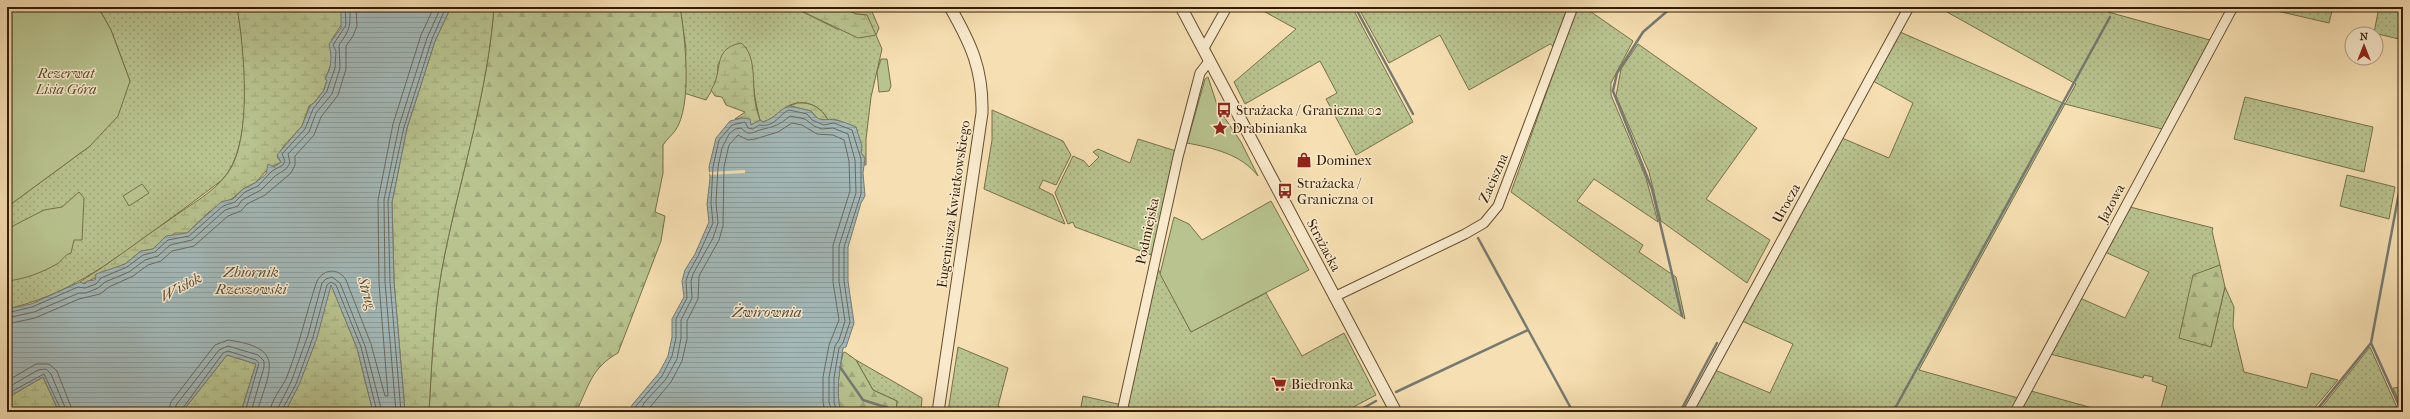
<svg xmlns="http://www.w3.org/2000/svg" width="2410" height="419" font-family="'IM FELL French Canon',serif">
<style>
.grass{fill:url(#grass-dots);stroke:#76704a}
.forest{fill:url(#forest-firs);stroke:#76704a}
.wetland{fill:url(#wetland-marsh);stroke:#76704a}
.green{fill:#b8c38f;stroke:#76704a}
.water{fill:url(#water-rules);stroke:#767a71}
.pier{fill:#f6dfb2}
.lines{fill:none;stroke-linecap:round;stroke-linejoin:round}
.shore{stroke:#6b6a5f;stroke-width:1}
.stream{stroke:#767a71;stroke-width:2.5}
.minor-casing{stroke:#644d30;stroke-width:11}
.tertiary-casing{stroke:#644d30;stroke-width:13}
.minor{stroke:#f9eacd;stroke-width:9}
.tertiary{stroke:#f9eacd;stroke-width:11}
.labels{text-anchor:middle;stroke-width:3;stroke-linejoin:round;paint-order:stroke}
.park-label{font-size:14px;font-style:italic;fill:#5b4e2e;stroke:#f9eacd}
.poi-label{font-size:14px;fill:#331c05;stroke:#f9eacd;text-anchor:start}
.street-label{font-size:14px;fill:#331c05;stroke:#f9eacd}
.water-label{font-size:15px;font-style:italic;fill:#554b3b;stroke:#f9eacd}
</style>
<defs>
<pattern id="grass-dots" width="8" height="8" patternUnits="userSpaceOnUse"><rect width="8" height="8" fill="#b8c38f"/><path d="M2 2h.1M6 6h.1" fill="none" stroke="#9fa77a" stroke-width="1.8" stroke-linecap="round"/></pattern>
<pattern id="forest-firs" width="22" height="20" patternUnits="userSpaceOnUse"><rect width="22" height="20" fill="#b8c38f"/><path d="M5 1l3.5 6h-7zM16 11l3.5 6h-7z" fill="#9fa77a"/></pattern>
<pattern id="wetland-marsh" width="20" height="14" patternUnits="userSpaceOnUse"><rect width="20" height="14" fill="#b8c38f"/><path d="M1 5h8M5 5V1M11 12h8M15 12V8" fill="none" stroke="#9fa77a"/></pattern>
<pattern id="water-rules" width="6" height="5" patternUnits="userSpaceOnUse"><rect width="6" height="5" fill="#a3b9b9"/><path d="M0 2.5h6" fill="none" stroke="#8d9e9e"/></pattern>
</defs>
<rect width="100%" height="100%" fill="#f6dfb2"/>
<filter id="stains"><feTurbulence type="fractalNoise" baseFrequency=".005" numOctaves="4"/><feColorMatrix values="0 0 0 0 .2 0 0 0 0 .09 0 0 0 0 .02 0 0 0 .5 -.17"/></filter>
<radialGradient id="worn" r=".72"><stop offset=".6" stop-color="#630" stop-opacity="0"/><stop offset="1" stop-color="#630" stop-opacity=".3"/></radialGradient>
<path class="grass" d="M98,7H237C245,52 255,145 222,180C200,197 178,213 156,229C109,264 65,296 7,309V207L90,146L130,81L111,30Z
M680,7H793L837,29L870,25L867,15L856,14L841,7H870L879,28L876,35L882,49L871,97L866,139V165H863L865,158L861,153L856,127L834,119L828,120C820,104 800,97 785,108C776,114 774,118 763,122L760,120C753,96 753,71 746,47L718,64L717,82L706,100L684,93L686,49Z
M1256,7H1352L1413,122L1356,155L1326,99L1337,93L1320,61L1245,104L1234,82L1296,29Z
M1358,7H1570L1555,47L1550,44L1469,90L1440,35L1389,63Z
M1577,7H1584L1633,41L1611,83V95L1646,178L1658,222L1594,179L1577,201L1643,245L1639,252L1676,277L1685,319L1511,192Z
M1938,7H2110L2108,12L2210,40L2162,129L2065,104L1919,370L2018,398L2011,412H1693L1715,370L1770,393L1793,344L1742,321L1842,138L1889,158L1913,103L1873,81L1900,32L2065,104L2076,84Z
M2260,7H2333L2329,23Z
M2379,7H2403V40L2374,33Z
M1638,44L1757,128L1706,199L1770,240L1747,283L1661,221L1649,172L1616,96L1621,69Z
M2245,97L2373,127L2364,172L2234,139Z
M992,110L1063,141L1071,155L1056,185L1043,180L1039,188L1053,195L1065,224L984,189L992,140Z
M1138,139L1176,151L1154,256L1075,227L1073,222L1068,224L1055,193L1073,156L1084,161L1089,167L1099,157L1093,152L1098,149L1130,163Z
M2347,175L2395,187L2389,219L2340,206Z
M2130,207L2213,228L2212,231L2220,265L2193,276L2211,347L2225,287L2234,307L2233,326L2244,372L2307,388L2311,373L2338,380L2311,412H2160L2167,386L2152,381L2153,377L2144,375L2143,378L2050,354L2080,298L2125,318L2149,272L2105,252Z
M1157,267L1191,332L1266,293L1302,356L1344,333L1376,395L1344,412H1126Z
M958,347L1008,368L998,406L1010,412H948Z
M2370,347L2399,412H2318Z
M856,360L922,398L921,412H896L897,401L873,390Z
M2403,387V410L2393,388Z
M2031,391L2107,412H2020Z
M1083,396L1122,405L1120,412H1080Z"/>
<path class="forest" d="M494,7H680C685,36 693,106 675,131C671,136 667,139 663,145V173L655,212L665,216L661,241L618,353C591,368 589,386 576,412H429C432,359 434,305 445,253C462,171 488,90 494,7Z
M2220,265L2225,287L2211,347L2179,338L2193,275Z
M845,352L856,360L873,390L897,401L896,412H841C835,392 839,373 843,353Z"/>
<path class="wetland" d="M237,7H341L342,24L332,39L330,48C335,56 329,71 325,78L327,80L324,90L315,102L309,106L302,126L283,147L277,157L281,162L269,168L255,183L243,189L233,198L209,212L187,233H175L153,249L141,251L125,264L82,284L80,282C112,262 141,239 172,218C190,205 214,192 227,174C253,141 244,47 237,7Z
M451,7H494C488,90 462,171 445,253C434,305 432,359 429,412H405L394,282L392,202L407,128L435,41Z
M793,7H841L856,14L867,15L876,35L858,38Z
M741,43C757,55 752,84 755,101C756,108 758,114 760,120L751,125L742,118L735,119L745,112L726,105L722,97L715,96L711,90C724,71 711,49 741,43Z
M797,103C811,102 821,107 828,120L818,119L811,111L790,106Z
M331,284L357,348L373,412H285C307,372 319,328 331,284Z
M227,355L256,364L241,412H182Z
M43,377L59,412H7V398Z"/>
<path class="green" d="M7,7H98L111,30L130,81L118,116L90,146L7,207Z
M881,59H887L891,86L889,91L879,92L877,72Z
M1208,77L1218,108L1241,142L1258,176C1241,154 1213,148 1187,143L1205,79Z
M142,184L149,193L129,206L123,196Z
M79,192L84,198L82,240H74L71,253C64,255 63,260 57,264C41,273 25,279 7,281V229L44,210L62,207Z
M1271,201L1309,270L1191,332L1160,274L1174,217L1189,224L1202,240Z"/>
<path class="water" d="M341,7H451L435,41L407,128L392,202L394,282L405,412H373L357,348L331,285L317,338L299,385L285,412H241L256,364L227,355L182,412H59L43,377L7,398V309L31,304L80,282L85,284L87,281L95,280L96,274L125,264L141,251L153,249L166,236L187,233L221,202L233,199L243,189L255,183L266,174L268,164L274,167L281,162L277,155L302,126L310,106L315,102L324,90L327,80L325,79C332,67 332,57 329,44L341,28Z
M790,106L811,111C820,124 823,118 835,120C842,121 849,124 856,127L862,146L861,153L865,158L863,173L865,196L861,203L848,247V281L854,323L846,347L843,348C840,370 835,391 841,412H631L632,405L659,373L668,356L672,337V319L684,297L682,281L685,270L695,254L709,222L707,204L710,178L709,167L716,138L730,121L742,118L750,119L751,125L760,120L763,122C776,118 780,108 790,106Z"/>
<path class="pier" d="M745,170V173L710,175L709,172Z"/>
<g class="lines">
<path class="shore" d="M7,313L32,307L78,287L85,288L96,284L101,278L127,267L143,255L155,252L168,240L189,236L223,206L235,202L245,192L258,186L272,171L283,165L285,161L282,154L305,129L313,109L327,91L335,68L336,51L333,45L346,25L345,7
M7,318L34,312L79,293H86L98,288L105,282L129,272L145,260L158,256L170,245L192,240L225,210L238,206L242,200L261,190L275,176L286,169L290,163L288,154L309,132L316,113L332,94L340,68L339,45C351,28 350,27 350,7
M7,324L35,318L79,299L100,294L109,287L133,276L148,265L161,261L172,251L194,246L228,216L241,211L247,204L265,195L291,173L295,165V156L314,135L321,117L338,95L346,69V46L353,36L357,26L356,7
M7,381L36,364H49L57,371L73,412
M7,388L38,370L46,369L51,374L67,412
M7,394L44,374L62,412
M168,412L171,402L215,345L228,340C286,348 270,369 257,412
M175,412L176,405L219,350L228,346L258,355L264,361V367L251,412
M180,412L223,353L228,351L256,360L259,363L245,412
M270,412C271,400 281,389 286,379C299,347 306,313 317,281C324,268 339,268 346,280L371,344L385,396H388L379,283L378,200L393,124L421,35L434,7
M276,412L291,382L308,335L322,283L326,279L332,277L340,283L365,346L382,412
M281,412L296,384L313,337L327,285L331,282L336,285L361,347L377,412
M396,412L385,282L384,200L399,126L427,38L441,7
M401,412L390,282L388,201L404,127L432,39L446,7
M635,412L636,406L662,376L672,356L676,338V319L687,298L686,281L689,272L698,256L713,223L711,203L713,167L719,140L732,125L745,122L748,128L753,129L759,125C775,128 779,114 789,110L807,114L812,120L824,125L834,123L852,130L861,159V194L844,247V281L850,322L843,343L839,348L834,378V402L837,412
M640,412L644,403L666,379L677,359L681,338V320L692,298L691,281L693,274L713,238L718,223L716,203L718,167L722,148L729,134L735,129L741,128C749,136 751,133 760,130C775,126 778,126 790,116L805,119L814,126L822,129L833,128L848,134L855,160L856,193L839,246V281L845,321L839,340L835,346L829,377V402L832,412
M646,412L671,382L682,361L687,339V321L698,299L699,276L719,240L723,226L724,167L729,145L738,135L748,140L755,139L778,132L792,123L802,125L817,134L833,135L844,140L849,161L850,191L833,245V282L839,320L829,345L823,377V402L825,412"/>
<path class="stream" d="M1355,7L1413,114
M1672,7L1643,32L1617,73L1613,91L1652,189L1682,316
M1478,238L1573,412
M840,367L863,400L901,412
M1396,392L1528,330
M1356,412L1376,401
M1680,412L1717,343
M1893,412L2110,17
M2315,412L2371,343
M2402,412L2371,343L2403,171"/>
<g class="minor-casing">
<path id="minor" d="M1204,48L1227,7
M1334,297L1465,234L1484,223L1498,206L1573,7
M1122,412L1178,157L1200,73L1210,60
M1688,412L1909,7
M2015,412L2233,7"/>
</g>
<g class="tertiary-casing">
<path id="tertiary" d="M1181,7L1396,412
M938,412L982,113C983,69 971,44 950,7"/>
</g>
<use href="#minor" class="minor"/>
<use href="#tertiary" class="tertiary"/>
</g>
<defs>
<g id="bus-bare" transform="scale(1.2)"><path d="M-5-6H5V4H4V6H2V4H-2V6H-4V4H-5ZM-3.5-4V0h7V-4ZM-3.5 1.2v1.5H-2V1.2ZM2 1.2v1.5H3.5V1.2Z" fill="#8f2418" stroke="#f9eacd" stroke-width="2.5" paint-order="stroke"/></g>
<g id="sight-bare" transform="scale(1.2)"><path d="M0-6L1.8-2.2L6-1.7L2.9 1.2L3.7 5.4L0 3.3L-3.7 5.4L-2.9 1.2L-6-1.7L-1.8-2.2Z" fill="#8f2418" stroke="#f9eacd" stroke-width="2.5" paint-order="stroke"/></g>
<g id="shop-bare" transform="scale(1.2)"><path d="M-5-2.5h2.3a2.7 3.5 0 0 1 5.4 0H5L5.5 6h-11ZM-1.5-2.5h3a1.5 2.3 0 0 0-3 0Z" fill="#8f2418" stroke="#f9eacd" stroke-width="2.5" paint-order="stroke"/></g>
<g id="supermarket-bare" transform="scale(1.2)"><path d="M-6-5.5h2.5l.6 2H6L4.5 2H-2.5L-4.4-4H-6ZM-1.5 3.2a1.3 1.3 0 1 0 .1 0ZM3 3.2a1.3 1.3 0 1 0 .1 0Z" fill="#8f2418" stroke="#f9eacd" stroke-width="2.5" paint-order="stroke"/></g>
</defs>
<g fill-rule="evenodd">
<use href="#bus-bare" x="1224" y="110"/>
<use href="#sight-bare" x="1220" y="128"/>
<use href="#shop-bare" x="1304" y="160"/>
<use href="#bus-bare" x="1285" y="191"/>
<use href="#supermarket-bare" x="1279" y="384"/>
</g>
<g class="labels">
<g class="park-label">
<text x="66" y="78">Rezerwat<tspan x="66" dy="16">Lisia Góra</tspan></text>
</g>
<g class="poi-label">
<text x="1236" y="115">Strażacka / Graniczna 02</text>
<text x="1232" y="133">Drabinianka</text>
<text x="1316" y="165">Dominex</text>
<text x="1297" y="188">Strażacka /<tspan x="1297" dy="16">Graniczna 01</tspan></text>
<text x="1291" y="389">Biedronka</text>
</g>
<g class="street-label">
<text transform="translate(1493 178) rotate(-66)" y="5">Zaciszna</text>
<text transform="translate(1786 203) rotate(-61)" y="5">Urocza</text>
<text transform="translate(2111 203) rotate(-62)" y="5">Jazowa</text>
<text transform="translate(953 204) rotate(-82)" y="5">Eugeniusza Kwiatkowskiego</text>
<text transform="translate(1147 231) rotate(-78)" y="5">Podmiejska</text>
<text transform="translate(1324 245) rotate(62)" y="5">Strażacka</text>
</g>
<g class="water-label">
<text x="251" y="277">Zbiornik<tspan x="251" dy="17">Rzeszowski</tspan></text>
<text transform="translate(181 287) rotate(-28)" y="5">Wisłok</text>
<text transform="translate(367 293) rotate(73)" y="5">Strug</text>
<text x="767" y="317">Żwirownia</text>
</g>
</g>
<rect width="2410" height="419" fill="none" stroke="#f6dfb2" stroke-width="24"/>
<rect x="8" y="8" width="2394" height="403" fill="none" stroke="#331c05" stroke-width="2"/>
<rect x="12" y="12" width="2386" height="395" fill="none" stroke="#331c05"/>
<g transform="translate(2364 46)"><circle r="19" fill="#f9eacd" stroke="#aa987d"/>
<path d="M0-3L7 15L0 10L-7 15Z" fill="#8f2418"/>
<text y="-6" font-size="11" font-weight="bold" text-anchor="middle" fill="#331c05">N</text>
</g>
<rect width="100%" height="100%" filter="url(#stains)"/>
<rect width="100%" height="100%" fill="url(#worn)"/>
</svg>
